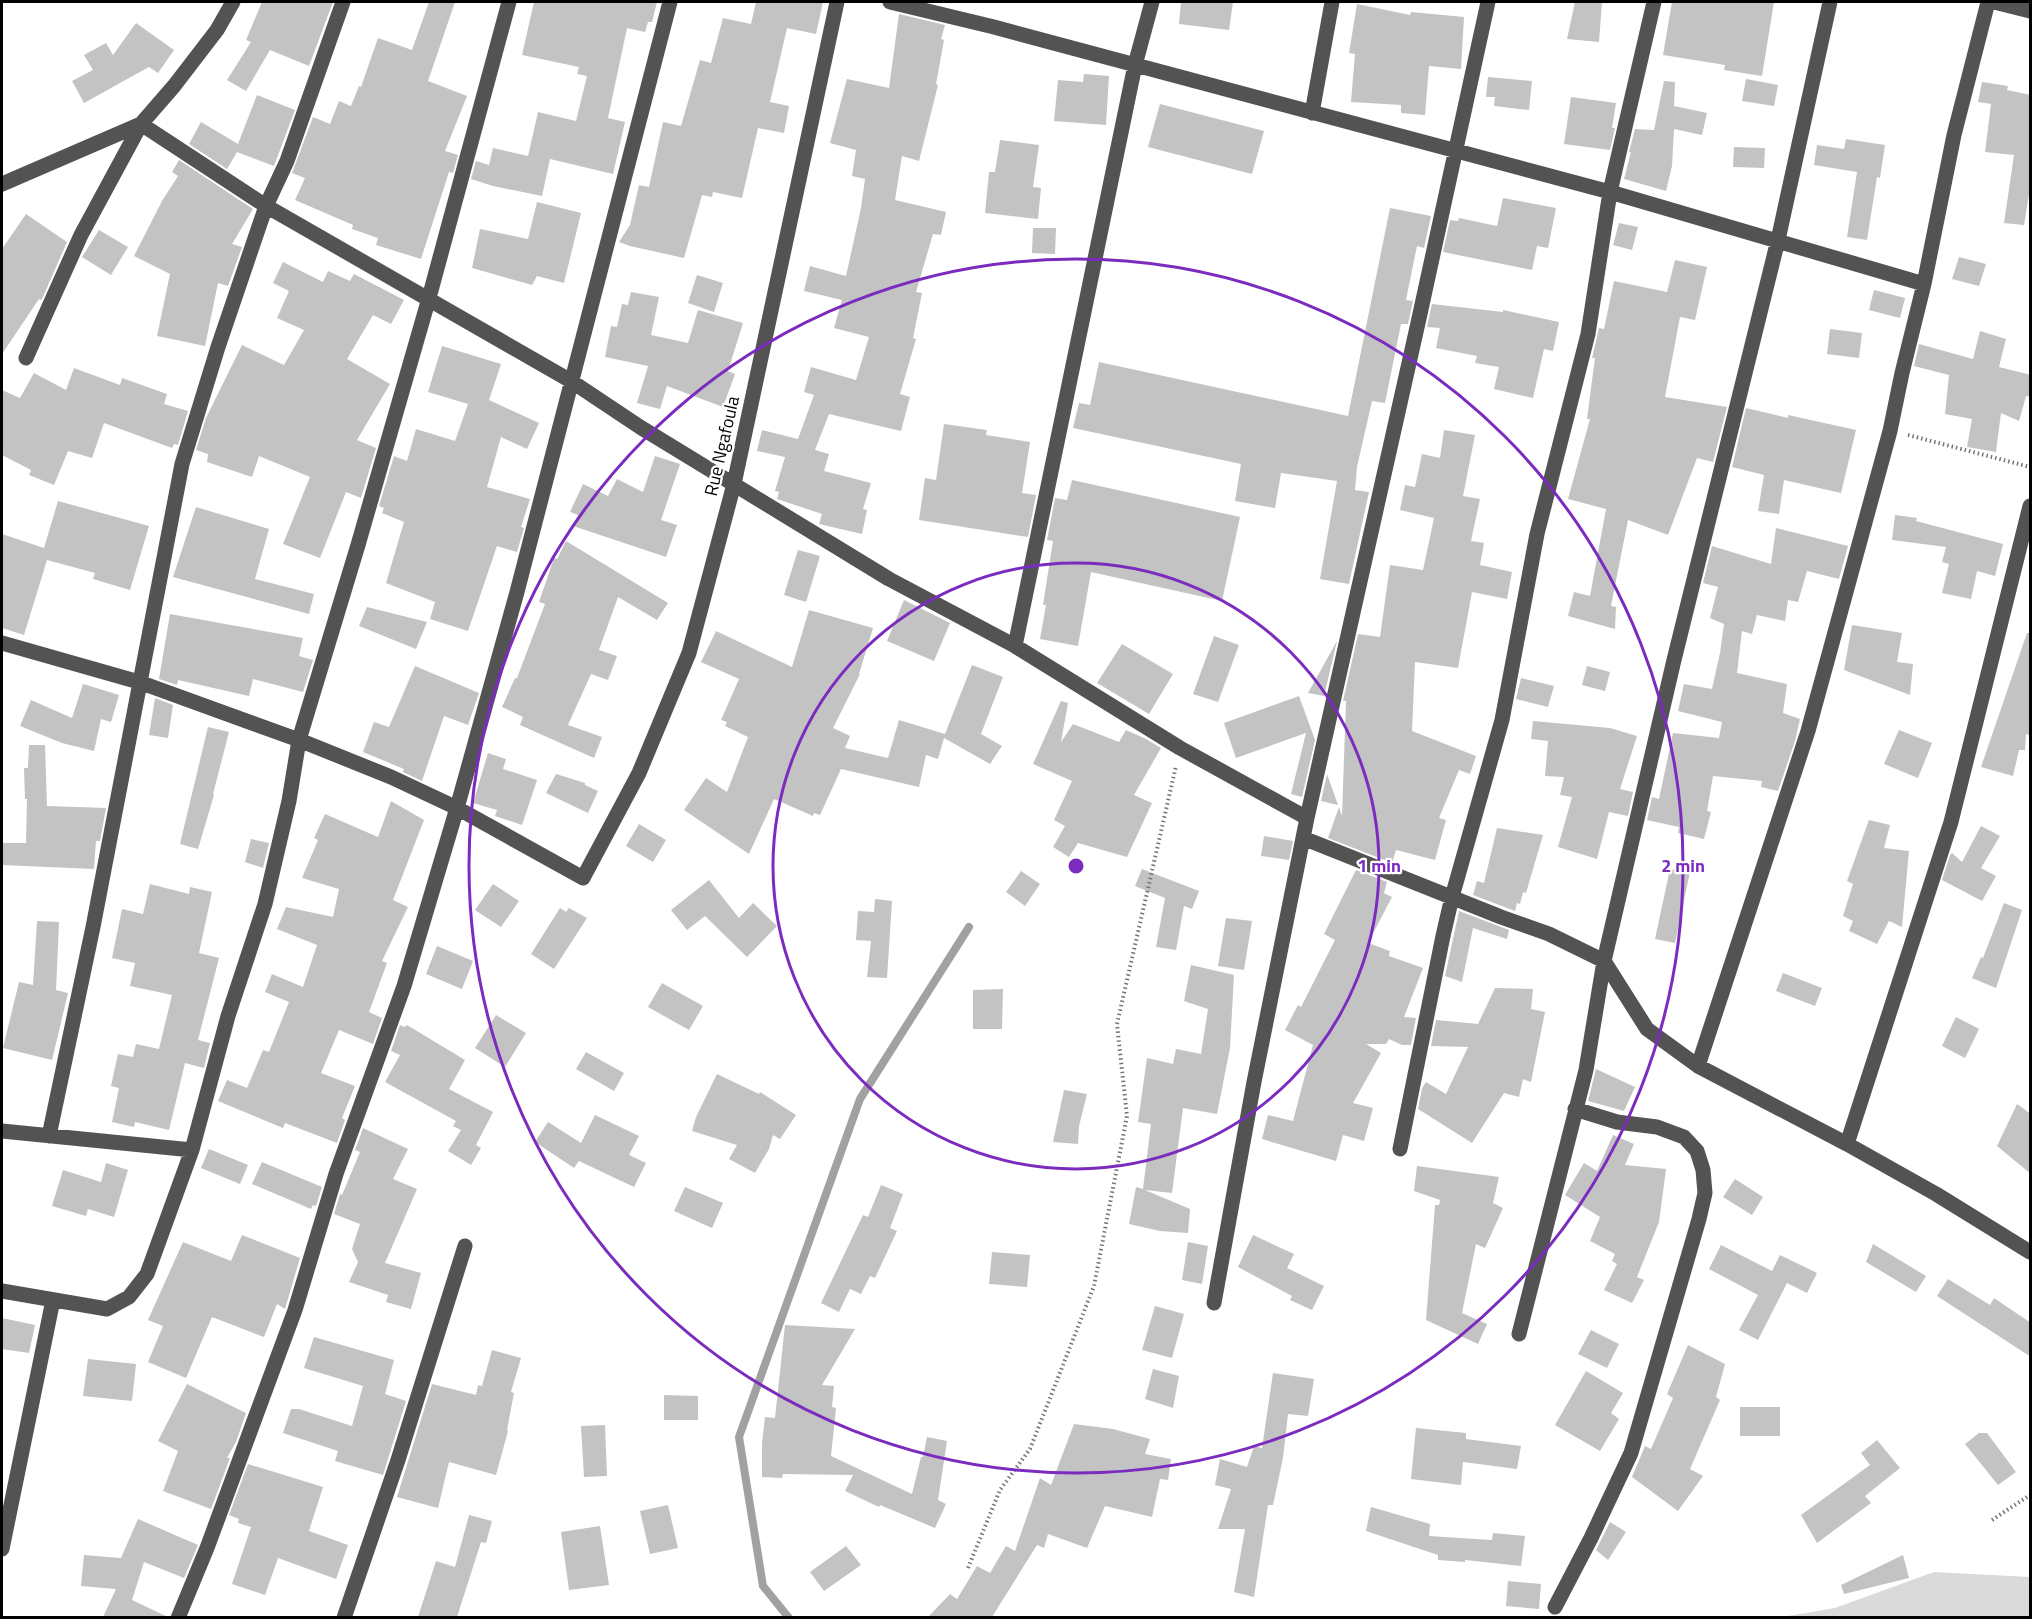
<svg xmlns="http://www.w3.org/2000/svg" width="2032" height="1619" font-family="'Titillium Web',sans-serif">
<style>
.green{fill:#dadada}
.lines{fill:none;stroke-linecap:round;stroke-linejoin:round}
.stream{stroke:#a1a1a1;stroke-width:8}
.building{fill:#c3c3c3}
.path{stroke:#757575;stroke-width:4;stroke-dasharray:1.5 3;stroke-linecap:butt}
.minor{stroke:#535353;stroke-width:15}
.ring{fill:none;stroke:#7b2cbf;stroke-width:3}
.labels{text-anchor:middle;stroke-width:4.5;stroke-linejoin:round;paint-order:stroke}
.street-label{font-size:18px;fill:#000;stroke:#fff}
.centre{fill:#7b2cbf;stroke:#fff;stroke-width:3}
.ring-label{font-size:18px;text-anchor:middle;font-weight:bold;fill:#7b2cbf;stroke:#fff;stroke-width:4.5;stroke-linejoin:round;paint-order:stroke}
</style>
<rect width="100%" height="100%" fill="#fff"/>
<path class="green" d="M1934,1572L2030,1577V1617H1782L1835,1608Z"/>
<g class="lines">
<path class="stream" d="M789,1618L763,1586L739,1437L860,1099L969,927"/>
</g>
<path class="building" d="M262,2H333L309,66L270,50L246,91L227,80L251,42L246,40Z
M429,2H455L428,81L467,96L445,151L458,155L453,173L449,172L421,259L376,245L378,238L352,229L353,225L295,200L305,178L292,173L313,117L330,124L339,101L351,106L359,86L361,87L378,38L412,50Z
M534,2H657L652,22H648L645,32L627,28L608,118L625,122L613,174L550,159L542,196L493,186L471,179L476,161L489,165L493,148L528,156L538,112L576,121L587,76L577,74L579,67L522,55Z
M756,2H823L816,34L787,28L770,102L789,106L784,133L758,128L742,198L713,192L712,197L702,195L684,258L630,246L619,242L630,225L639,185L649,187L663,122L681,126L700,60L711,63L723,18L751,24Z
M1181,2H1233L1229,30L1179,24Z
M1575,2H1602L1599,42L1567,39Z
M1672,2H1774L1762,76L1724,70L1725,65L1663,55Z
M1357,4L1410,15L1411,12L1464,17L1461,69L1429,66L1425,115L1401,113V105L1351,102L1355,54L1349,53Z
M899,14L945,25L941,39L944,40L936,84L938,85L919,161L902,156L895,200L946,212L941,235L933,234L916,292L922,293L913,338L916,339L900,394L910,397L901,431L829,414L815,450L829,454L824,471L871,483L863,509L867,510L862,534L819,524L822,514L777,499L779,492L775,491L785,457L757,451L762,430L798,439L814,395L804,392L811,367L856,380L869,337L834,328L842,300L804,291L810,266L846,276L861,208L865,179L852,176L856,150L830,143L847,79L889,88Z
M136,23L174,50L158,73L149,67L84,103L72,81L93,70L84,55L106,43L113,55Z
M1084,74L1109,76L1106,125L1054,121L1058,80L1083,82Z
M1488,77L1532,81L1529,110L1494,106L1495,97H1486Z
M1746,79L1778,85L1774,106L1742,101Z
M1664,81L1675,82L1674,106L1707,113L1702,135L1674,129L1672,166L1666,191L1624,179L1631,152H1629L1635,129L1654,130Z
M1982,82L2008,86L2007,90L2031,95V182L2024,225L2004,223L2014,155L1985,152L1991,104L1978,102Z
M257,95L295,110L274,166L237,152L227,169L189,144L201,122L238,144Z
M1571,97L1616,103L1612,128H1615L1610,150L1564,144Z
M1160,104L1264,131L1252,174L1148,147Z
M1846,139L1885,145L1880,178L1877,177L1867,240L1847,237L1857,172L1814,165L1817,145L1844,149Z
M1000,140L1039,145L1033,187L1041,188L1038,219L985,213L989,172H995Z
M1734,147L1765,148L1764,168L1733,167Z
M179,160L253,209L232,244L242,247L228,286L218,283L205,346L157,336L170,274L134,256L162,201L178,176L172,172Z
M1503,198L1556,208L1548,248L1537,246L1532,270L1443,252L1450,220L1458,221L1459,218L1497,226Z
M537,202L581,213L564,283L537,276L532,285L472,268L480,229L528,239Z
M1390,208L1431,216L1424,248L1417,246L1406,300L1413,301L1408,324H1401L1385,403L1372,401L1357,467L1355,490L1369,492L1349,584L1320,579L1337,481L1281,473L1275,508L1235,501L1241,464L1073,428L1079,403L1090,405L1099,362L1348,416Z
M26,214L67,242L43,297L41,300L39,299L2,354V249Z
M1619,223L1638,227L1632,250L1613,245Z
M1033,228H1056L1055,254L1032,253Z
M99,230L128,247L111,275L82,257Z
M1959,257L1986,264L1979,286L1952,279Z
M1675,260L1707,267L1695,320L1680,317L1665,397L1727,407L1713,462L1697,458L1668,535L1628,520L1611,606L1616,607L1615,629L1568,616L1574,592L1590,596L1606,509L1568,499L1590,419H1587L1595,358H1592L1593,354L1599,328L1604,329L1614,281L1667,292Z
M283,262L323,282L328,271L350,281L354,274L404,300L391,324L373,315L347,359L390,384L357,440L376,448L361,498L346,492L320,558L283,544L310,477L259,456L252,477L207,462L208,454L196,450L206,418L242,345L284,365L304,330L277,318L289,291L273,283Z
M697,275L723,283L714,312L688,303Z
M1874,290L1905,298L1900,318L1869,310Z
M631,292L659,297L651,335L688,343L698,310L743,323L728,371L735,374L723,407L667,386L660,409L637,403L648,366L605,357L611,326L617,327L622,304L628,305Z
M1432,304L1503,312V310L1559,322L1553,351L1544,349L1533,398L1494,389L1499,367L1475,363L1477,356L1436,348L1440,328L1427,327Z
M1830,329L1862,333L1859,358L1827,354Z
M1980,331L2006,339L1999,367L2031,375V397L2026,396L2019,421L2001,413L1996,452L1967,447L1972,419L1945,414L1949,375L1914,366L1919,344L1973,359Z
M442,346L501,364L489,400L539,423L527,449L501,437L487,487L530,499L521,527L524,528L517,552L497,546L468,631L430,619L435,602L386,583L404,522L382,513L384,508L379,506L394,456L407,461L416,429L455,441L468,404L428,392Z
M74,368L120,385L122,378L167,394L164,404L188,411L178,445L174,444L172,448L104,423L92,458L68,451L54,485L29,475L31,470L2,455V390L20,398L34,373L66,390Z
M1746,408L1788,418V415L1856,430L1841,493L1784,480L1779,514L1758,511L1764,475L1732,467Z
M944,424L987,430L986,435L1030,442L1022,493L1036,495L1028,537L919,520L925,478L936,480Z
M1444,430L1475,435L1463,496L1480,499L1471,541L1484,543L1480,565L1512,572L1507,599L1472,592L1458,668L1415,662L1412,731L1476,756L1470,774L1459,770L1439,818L1446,820L1435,860L1396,850L1392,863L1328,838L1339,807L1342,816L1346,701H1343L1358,634L1380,637L1390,565L1423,570L1434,518L1400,510L1405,485L1415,487L1422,454L1440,458Z
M655,456L680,464L661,520L677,525L666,557L573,526L578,515L570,512L583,484L608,496L617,479L643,492Z
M1072,480L1240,517L1222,601L1091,572L1078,646L1040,639L1046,605H1043L1053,541L1047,540L1055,498L1067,500Z
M58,501L149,526L130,590L93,579L95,573L47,560L24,635L2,628V534L44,548Z
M196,507L269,529L255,579L314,594L309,614L173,577Z
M1895,515L1917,518L1916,521L2003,544L1995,576L1977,571L1971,599L1942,593L1949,564L1942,562L1946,547L1892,540Z
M1776,528L1848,546L1839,579L1807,571L1798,602L1788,600L1785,621L1757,615L1752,634L1742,631L1737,673L1787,684L1783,713L1800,719L1795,741L1778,791L1761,787L1762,781L1713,776L1707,811L1711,812L1704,839L1678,833L1679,827L1647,820L1652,797L1659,799L1673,733L1719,738L1722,722L1678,711L1684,684L1712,689L1720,653L1724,624L1710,618L1718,587L1703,583L1712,546L1771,564Z
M566,541L668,603L657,620L618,597L599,650L617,656L608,680L591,674L568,725L602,737L594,758L520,725L523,717L502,707L515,678H517L545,604L539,602L554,558L557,559Z
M798,550L820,556L806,602L784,595Z
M904,600L950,623L934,661L887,641Z
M367,607L427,622L416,649L359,626Z
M809,610L873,628L859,674H860L833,728L850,736L845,748L888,758L899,720L945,734L972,665L1003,677L981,734L1002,746L990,764L944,738L938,759L926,755L919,787L841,769L820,815L814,813L813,816L774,799L749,854L684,810L706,778L727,792L748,737L725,726L727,722L721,720L739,679L701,662L716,631L792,667Z
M170,614L303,638L299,656L313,660L303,692L253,679L249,696L178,680L177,685L159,679Z
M1852,625L1902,633L1897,662L1913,664L1910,695L1844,670Z
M2027,633H2031V736L2026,734L2025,750H2019L2013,776L1981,767Z
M1214,636L1239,645L1218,702L1193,694Z
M1337,641L1324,696L1308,693Z
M1122,644L1173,674L1149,714L1097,683Z
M415,666L479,693L468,725L444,716L422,781L403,772L404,769L363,752L374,722L389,727Z
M1587,666L1610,672L1605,691L1582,685Z
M1521,678L1554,686L1548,707L1516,699Z
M83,684L119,695L111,722L101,719L94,751L62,743L20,726L31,700L72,718Z
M1299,696L1315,740L1302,797L1291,794L1306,733L1236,758L1224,723Z
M155,698L173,705L168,738L149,735Z
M1061,701L1068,703L1061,742L1073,724L1119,742L1126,730L1146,739L1161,748L1134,795L1152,803L1127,857L1078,843L1069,857L1053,847L1065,826L1054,820L1072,781L1033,764Z
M1533,721L1610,728L1637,736L1620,789L1633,792L1628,816L1609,812L1597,859L1558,847L1572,797L1560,795L1564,777L1545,776L1548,741L1531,739Z
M208,727L229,732L213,794L214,795L198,849L180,844Z
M1899,730L1932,743L1918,778L1884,764Z
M29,745H45L47,806L106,808L100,841H96L94,869L2,865V843H26L27,799H25L24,768H28Z
M488,753L506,759L503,769L537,780L522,825L495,816L497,810L473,803Z
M556,774L585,783V785L598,791L588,813L546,793Z
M1327,774L1338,805L1321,801Z
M391,801L424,820L393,900L408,907L382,961L387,963L369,1012L382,1018L373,1044L339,1030L321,1073L355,1086L342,1118L345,1120L337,1143L285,1123L283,1128L218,1101L227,1080L247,1088L263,1050L269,1052L289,1002L265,992L272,974L303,987L317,945L277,929L286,907L333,917L339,889L302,878L318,840L314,838L325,814L378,837Z
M1869,820L1890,825L1884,848L1909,851L1902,927L1889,921L1877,944L1849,931L1853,921L1843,916L1853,884L1847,881Z
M639,824L666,840L653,862L626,846Z
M1981,826L2000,836L1981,868L1996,876L1982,901L1942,880L1950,855L1952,853L1962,862Z
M1497,828L1543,835L1526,893L1523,892L1520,904L1517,903L1515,911L1473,895L1477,881L1484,883Z
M1264,836L1293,841L1289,860L1261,856Z
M251,839L269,843L263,868L245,862Z
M1142,869L1199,891L1192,909L1184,906L1176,950L1156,947L1165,898L1135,886Z
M1670,869L1690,872L1675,943L1655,939Z
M1356,870L1387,882L1384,893L1392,897L1368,943L1390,951L1389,956L1423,968L1404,1017L1416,1018L1411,1045H1402L1389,1039L1386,1044H1366L1381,1053L1353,1103L1373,1108L1364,1141L1343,1135L1336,1161L1262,1139L1268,1115L1293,1121L1313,1045L1285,1030L1298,1005L1301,1007L1335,940L1324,934Z
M1021,871L1040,884L1025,906L1006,892Z
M709,880L739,918L753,903L777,926L747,957L705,916L687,930L671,910Z
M150,884L189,894L190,887L212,892L199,953L219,958L198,1040L210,1043L204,1068L185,1063L169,1130L135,1122L134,1127L112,1122L119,1088L111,1086L118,1054L133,1057L136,1044L159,1049L172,995L130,986L135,963L112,958L122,909L143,914Z
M493,884L519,901L501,927L475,910Z
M875,899L892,901L887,978L867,977L871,941L856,940L858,911L874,912Z
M2004,903L2022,910L1996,988L1972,978L1981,957L1983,958Z
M560,908L566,912L569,908L587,918L554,969L531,954Z
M1459,911L1509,930L1507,939L1473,928L1462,982L1445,976Z
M1226,918L1252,921L1244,970L1218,966Z
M37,921L59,922L56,990L68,993L52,1060L3,1048L19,982L33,985Z
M437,946L473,961L462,989L426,974Z
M1191,965L1234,975L1230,1048L1217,1114L1183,1108L1172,1193L1145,1190L1190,1209L1188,1233L1160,1231L1129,1224L1136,1187L1143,1189L1151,1124L1138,1122L1147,1058L1173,1064L1176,1049L1201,1054L1208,1009L1184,1001Z
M1783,973L1822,988L1815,1006L1776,991Z
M662,983L703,1006L689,1030L648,1007Z
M1495,988L1533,989L1531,1009L1545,1012L1531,1082L1523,1079L1519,1097L1504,1093L1472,1143L1418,1109L1422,1088L1426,1082L1446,1094L1468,1047L1431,1046L1436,1020L1478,1024Z
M1003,989L1002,1029H973V990Z
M496,1015L526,1033L505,1067L475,1048Z
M1956,1017L1979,1029L1965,1058L1942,1046Z
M400,1025L405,1027L407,1025L465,1060L449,1089L493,1112L476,1145L481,1148L471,1165L448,1151L461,1130L453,1126L456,1121L385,1082L400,1055L391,1051Z
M586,1052L624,1073L614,1091L576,1069Z
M1596,1069L1635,1087L1624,1111L1588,1101Z
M717,1074L759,1094L760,1092L796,1115L780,1139L773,1135L769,1149L755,1173L729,1159L737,1145L692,1131L696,1117Z
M1064,1090L1087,1094L1079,1126L1078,1144L1053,1142Z
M2017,1104L2031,1114V1174L1997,1146Z
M595,1115L639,1136L629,1155L646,1163L634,1187L579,1161L574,1168L535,1142L548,1122L581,1143Z
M363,1128L408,1149L393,1179L417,1189L385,1263L421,1273L411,1309L386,1302L388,1295L349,1282L358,1262L352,1249L360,1224L334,1214L340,1194L342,1195L360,1152L355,1150Z
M1613,1135L1634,1144L1625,1165L1666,1169L1659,1222L1637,1277L1644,1280L1632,1303L1604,1290L1617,1264L1612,1261L1615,1254L1590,1241L1600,1217L1565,1195L1584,1163L1597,1171Z
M209,1149L248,1165L240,1184L201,1168Z
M262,1162L322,1187L316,1206L313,1205L311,1209L252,1184Z
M106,1163L128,1170L114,1217L88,1209L86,1216L52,1206L63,1170L101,1182Z
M1417,1166L1499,1177L1493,1203L1503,1208L1485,1248L1476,1244L1462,1313L1487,1324L1478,1344L1426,1320L1435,1205H1439L1440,1200L1414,1191Z
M1735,1179L1763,1197L1752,1215L1723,1197Z
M881,1185L903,1194L890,1228L897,1231L875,1278L870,1276L861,1294L850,1289L839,1312L821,1303L863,1215L868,1217Z
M685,1187L723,1203L712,1228L674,1211Z
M242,1235L300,1258L285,1309L277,1304L264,1337L212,1317L186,1378L148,1362L163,1326L148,1320L183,1242L231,1261Z
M1253,1235L1294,1254L1287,1268L1324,1286L1312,1310L1290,1300L1292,1296L1238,1267Z
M1188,1242L1208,1246L1202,1284L1182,1280Z
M1873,1244L1926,1276L1916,1292L1866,1262Z
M1721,1245L1772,1271L1780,1255L1817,1273L1807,1293L1787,1283L1758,1340L1739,1330L1758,1295L1709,1269Z
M992,1252L1030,1255L1027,1287L989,1284Z
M1948,1279L1990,1305L1994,1298L2031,1323V1357L1937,1296Z
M1155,1306L1184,1314L1172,1358L1142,1350Z
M2,1318L35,1325L29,1353L2,1349Z
M785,1325L855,1329L822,1385L834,1386L832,1407L836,1408L831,1456L912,1494L921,1457H923L927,1437L947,1441L938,1500L946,1504L935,1528L880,1505L879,1507L845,1491L853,1475L783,1474L782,1478L762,1477V1443L765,1417L775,1418Z
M1591,1330L1619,1344L1607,1368L1578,1354Z
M314,1337L394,1360L385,1394L406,1401L383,1475L335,1461L338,1451L283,1433L291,1409H299L352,1426L363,1386L304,1368Z
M1688,1345L1725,1364L1716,1397L1720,1400L1690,1469L1703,1476L1678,1511L1632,1477L1645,1446L1651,1449L1673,1398L1667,1394Z
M492,1350L521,1358L511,1392L514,1393L507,1430L508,1431L496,1475L449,1462L438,1508L397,1497L432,1384L476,1395L478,1385L482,1386Z
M88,1359L136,1364L132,1401L83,1396Z
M1153,1369L1179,1376L1173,1408L1145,1399Z
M1586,1371L1623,1393L1611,1413L1619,1419L1600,1451L1555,1425Z
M1273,1373L1314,1379L1308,1416L1288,1414L1283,1458L1273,1505H1268L1254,1597L1234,1592L1245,1529H1218L1231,1489L1215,1485L1220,1459L1247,1467L1254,1446L1262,1448Z
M187,1384L246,1413L236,1442L227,1458H230L211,1509L163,1491L178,1451L158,1441Z
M664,1395L698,1396V1420H664Z
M1740,1407H1780V1436H1740Z
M1074,1424L1113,1429L1150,1439L1145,1454L1171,1459L1168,1480L1160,1479L1152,1517L1105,1506L1087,1548L1048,1534L1044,1548L1037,1545L992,1617H928L950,1594L957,1599L977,1566L990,1573L1006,1546L1015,1551L1040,1478L1051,1485Z
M605,1425L607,1476L584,1477L581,1426Z
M1416,1428L1466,1433V1439L1521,1446L1517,1469L1463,1462L1461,1485L1411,1479Z
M1979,1433H1987L2016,1472L1998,1485L1965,1444Z
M1877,1440L1900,1468L1865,1496L1871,1503L1817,1543L1801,1515L1870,1465L1861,1453Z
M248,1464L323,1487L309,1531L348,1545L336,1579L278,1558L265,1595L232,1584L251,1527L238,1523L239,1519L229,1515Z
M668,1505L678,1548L650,1554L640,1511Z
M1371,1507L1430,1524L1429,1536L1492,1540L1493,1533L1525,1536L1521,1566L1465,1560V1562L1438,1560V1555L1366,1531Z
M469,1515L492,1521L486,1543L481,1542L457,1617H418L436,1561L455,1567Z
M138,1519L198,1545L184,1578L144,1562L132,1600L168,1617H103L116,1589L81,1586L84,1555L121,1558Z
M1610,1522L1626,1532L1608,1560L1596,1550Z
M600,1526L609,1585L569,1590L561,1532Z
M846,1546L861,1565L824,1591L810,1572Z
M1903,1555L1909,1578L1844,1594L1841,1585Z
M1508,1581L1541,1584L1539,1609L1506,1606Z"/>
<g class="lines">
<path class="path" d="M1908,435L2030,467
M1992,1520L2030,1495
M968,1568L1000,1490L1030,1449L1094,1286L1127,1116L1117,1024L1176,766"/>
<path class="minor" d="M890,2L994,27L1610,192L1924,284
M1994,2L2030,11
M1312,113L1332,2
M2,184L141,124L174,86L217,30L233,2
M26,358L81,235L141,124L266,206L571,381L640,427L889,579L1015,646L1180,748L1307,818
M2,643L139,682L299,740L391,777L457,808L583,878L639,773L689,653L734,484L837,2
M1015,646L1135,65L1152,2
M1303,838L1501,917L1549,934L1604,961L1647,1029L1698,1066L1847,1144L1936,1194L2030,1252
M1698,1066L1808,731L1890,431L1902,373L1924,284L1954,135L1988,2
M2,1131L192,1150
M49,1136L93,927L182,464L218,347L266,206L287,161L343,2
M1847,1144L1951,822L2030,506
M1400,1149L1443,936L1452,897L1502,720L1537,534L1588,334L1610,192L1654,2
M2,1291L107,1309L129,1297L147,1274L192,1150L228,1016L265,904L289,801L299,740L358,545L429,298L509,2
M1214,1303L1254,1082L1307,818L1418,323L1488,2
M1519,1334L1586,1070L1604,961L1674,660L1778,240L1830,2
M2,1549L53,1300
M1555,1607L1591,1538L1631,1453L1699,1219L1705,1193L1703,1170L1697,1151L1684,1137L1657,1127L1617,1122L1575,1109
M178,1618L207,1548L295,1310L336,1174L404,986L457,808L517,592L670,2
M344,1618L398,1460L465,1246"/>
</g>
<g class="ring">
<circle cx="1076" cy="866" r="303"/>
<circle cx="1076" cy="866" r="607"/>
</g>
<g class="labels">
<g class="street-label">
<text transform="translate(722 446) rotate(-77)" y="6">Rue Ngafoula</text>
</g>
</g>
<circle cx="1076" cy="866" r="9" class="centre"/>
<g class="ring-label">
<text x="1379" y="872">1 min</text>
<text x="1683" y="872">2 min</text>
</g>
<rect width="2032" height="1619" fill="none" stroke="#000000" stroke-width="6"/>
</svg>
